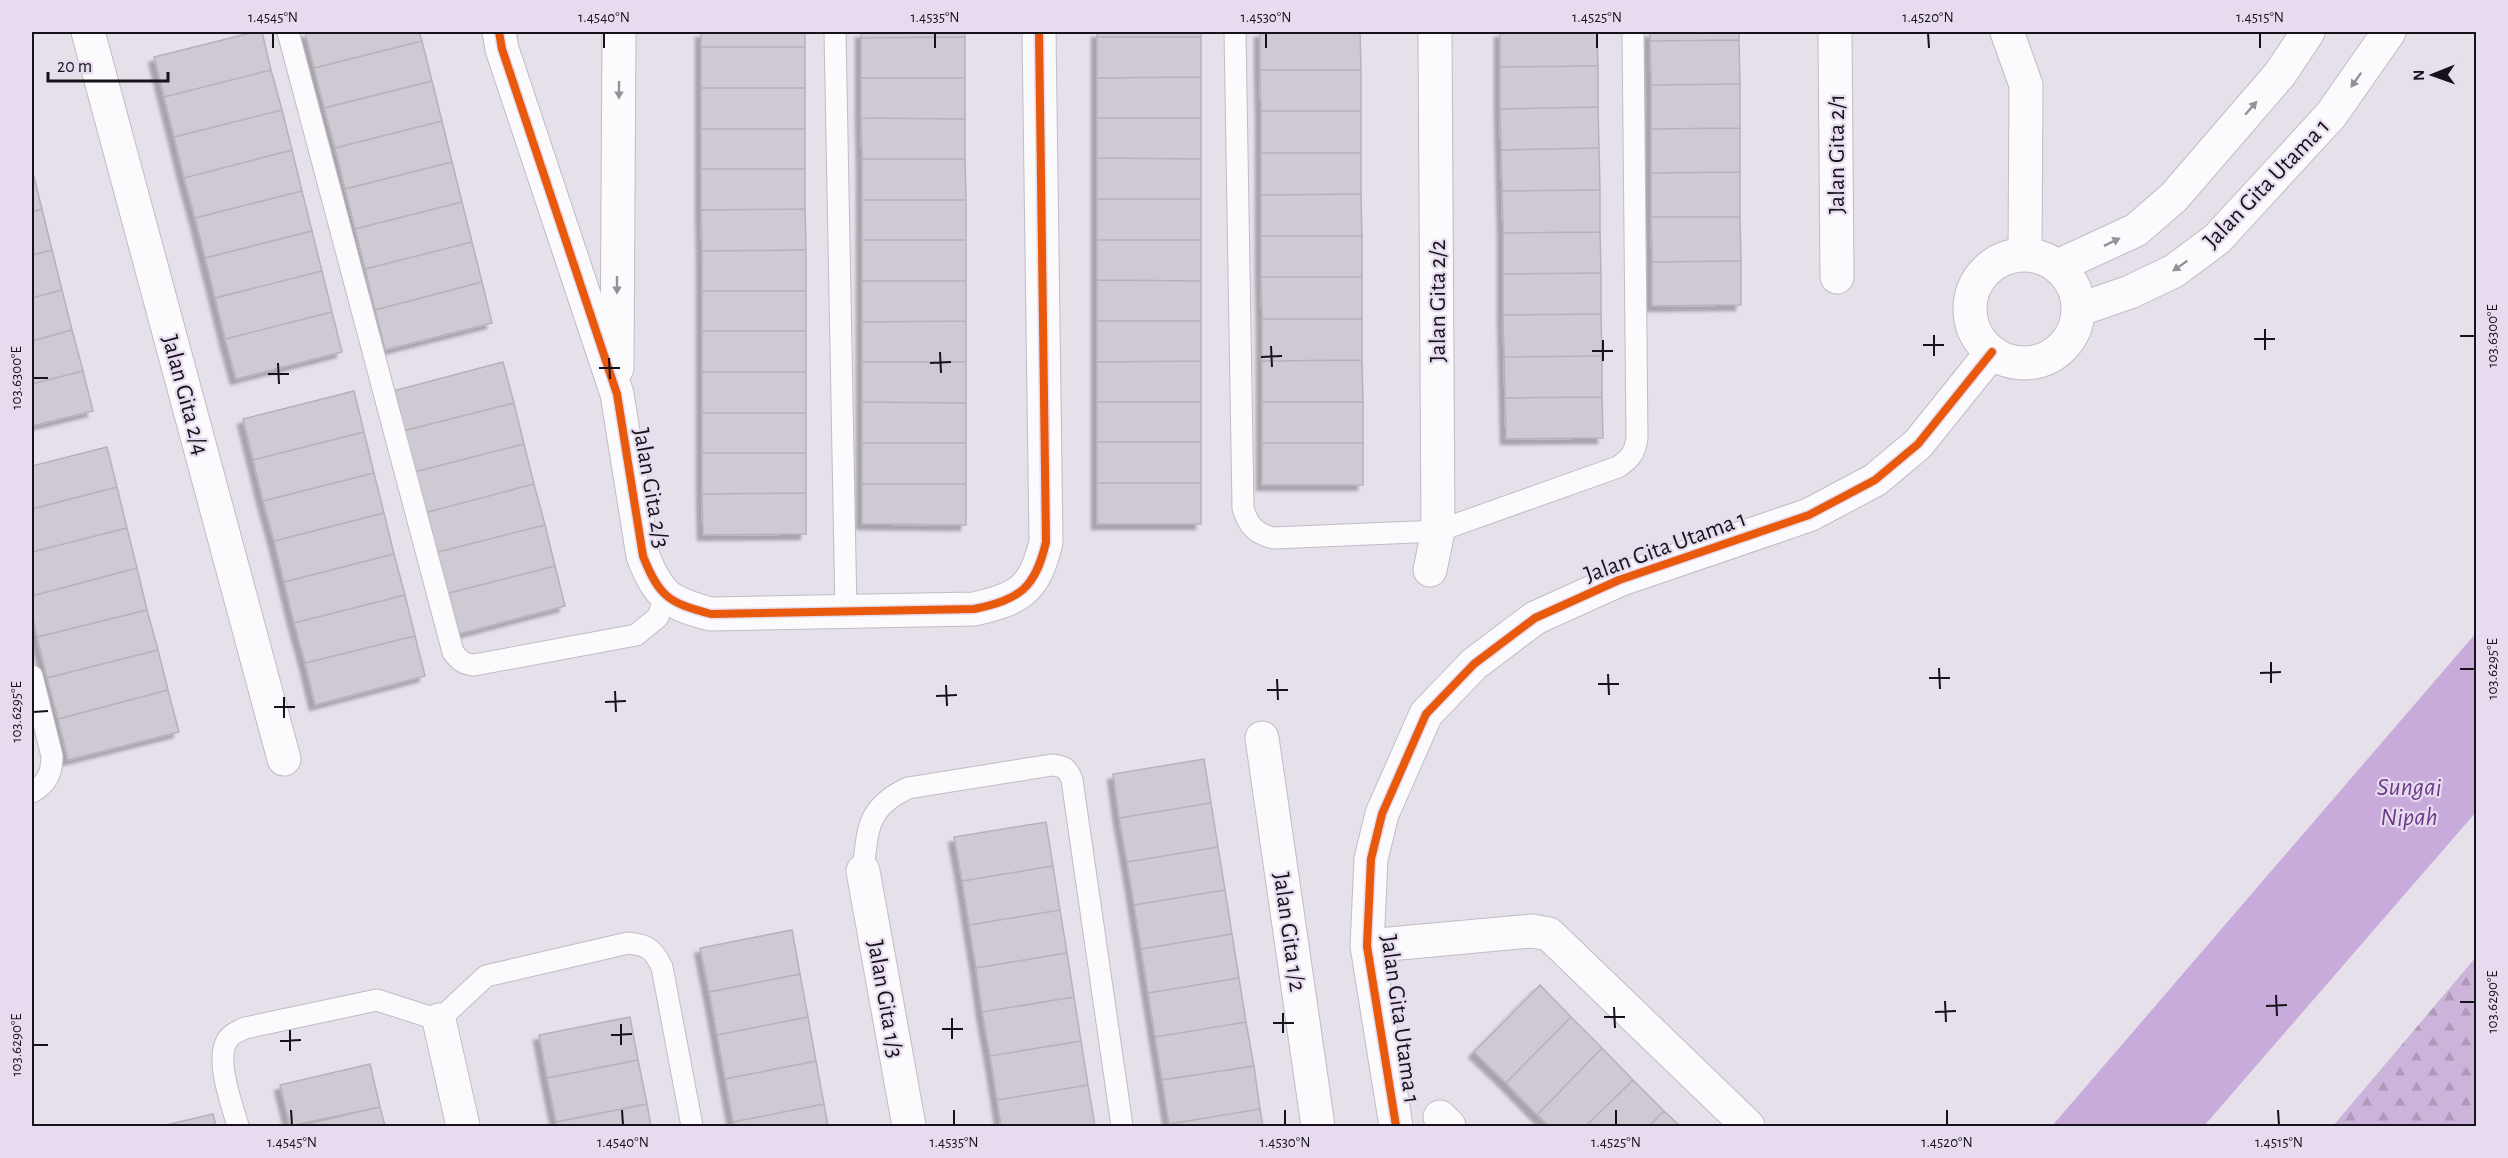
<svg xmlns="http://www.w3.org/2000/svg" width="2508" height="1158" font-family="'Alegreya Sans',sans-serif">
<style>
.forest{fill:url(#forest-firs)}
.water{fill:#c8abdb}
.building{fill:#cec9d2;stroke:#b6b1ba;stroke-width:1.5;filter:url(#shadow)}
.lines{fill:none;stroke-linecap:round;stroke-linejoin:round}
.service-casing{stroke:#c1bcc4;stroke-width:23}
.minor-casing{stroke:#c1bcc4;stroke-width:35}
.service{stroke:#fbfafc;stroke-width:21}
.minor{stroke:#fbfafc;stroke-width:33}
.cycleway-casing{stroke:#e7dcef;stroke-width:11}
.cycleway{stroke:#e8590c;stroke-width:8}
.oneway{fill:#949296}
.ticks{fill:none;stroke:#161219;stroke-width:2}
.labels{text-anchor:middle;stroke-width:4.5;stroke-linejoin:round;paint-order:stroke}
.street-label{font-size:24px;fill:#161219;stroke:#e7dcef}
.water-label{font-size:26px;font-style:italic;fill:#6c3b88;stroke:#e7dcef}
.neatline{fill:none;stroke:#161219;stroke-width:2}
.ticks-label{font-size:15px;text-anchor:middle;fill:#161219}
</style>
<defs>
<pattern id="forest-firs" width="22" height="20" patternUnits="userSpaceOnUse" patternTransform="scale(1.5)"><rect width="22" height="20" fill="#cbb3da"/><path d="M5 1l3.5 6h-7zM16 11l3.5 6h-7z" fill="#ae99ba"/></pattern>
<filter id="shadow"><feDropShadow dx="-5.5" dy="5.5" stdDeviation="1.5" flood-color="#0004"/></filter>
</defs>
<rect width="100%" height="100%" fill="#e6e0eb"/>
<path class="forest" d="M2476,957V1126H2333Z"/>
<path class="water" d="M2476,633V812L2204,1126H2052Z"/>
<path class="building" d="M254,32H262L271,70L164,97L154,57Z
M305,32H419L422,41L314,68Z
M701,32H805V47H701Z
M861,32H965V37L861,38Z
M1097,32H1201V37H1097Z
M1260,32H1360L1361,70H1260Z
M1500,32H1597L1598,66L1500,67Z
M1650,32H1739V40L1650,41Z
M965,37V78H861V38Z
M1097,37H1201V77L1097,78Z
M1739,40L1740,84L1651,85L1650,41Z
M422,41L432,81L324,108L314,68Z
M701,47H805V88H701Z
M1598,66V107L1500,109V67Z
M271,70L282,110L174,137L164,97Z
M1260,70H1361V111H1261Z
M1201,77V118H1097V78Z
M861,78H965V119L861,118Z
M432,81L442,121L335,148L324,108Z
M1740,84V128L1651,129V85Z
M701,88H805V129H701Z
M1598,107L1599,148L1501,150L1500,109Z
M282,110L292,150L184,178L174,137Z
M1261,111H1361V153H1261Z
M861,118L965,119V159H862Z
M1097,118H1201V159L1097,158Z
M442,121L452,162L345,189L335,148Z
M1740,128V172L1651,173V129Z
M701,129H805V169H701Z
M1599,148L1600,190L1502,191L1501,150Z
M292,150L302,191L195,218L184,178Z
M1261,153H1361V194L1261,195Z
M1097,158L1201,159V199H1097Z
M862,159H965L966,200H862Z
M452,162L462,202L355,229L345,189Z
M32,169L42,209L32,212Z
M701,169H805V209L701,210Z
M1740,172V217H1651V173Z
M1600,190V232L1503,233L1502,191Z
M302,191L312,231L205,258L195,218Z
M1361,194L1362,236H1261V195Z
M1097,199H1201V240H1097Z
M862,200H966V240H862Z
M462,202L472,242L365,269L355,229Z
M42,209L52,250L32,255V212Z
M805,209L806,250L702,251L701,210Z
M1651,217H1740L1741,261L1652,262Z
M312,231L322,271L215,298L205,258Z
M1600,232L1601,273L1503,274V233Z
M1261,236H1362V277H1261Z
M862,240H966V281H862Z
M1097,240H1201V281L1097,280Z
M472,242L482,282L375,310L365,269Z
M52,250L62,290L32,298V255Z
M806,250V291H702V251Z
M1741,261V305L1652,306V262Z
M322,271L332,312L225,339L215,298Z
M1601,273V314L1503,315V274Z
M1261,277H1362V319H1262Z
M1097,280L1201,281V321H1097Z
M862,281H966V321L862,322Z
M482,282L492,323L385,350L375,310Z
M62,290L72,330L32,341V298Z
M702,291H806V331H702Z
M332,312L342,352L236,379L225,339Z
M1601,314L1602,356L1504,357L1503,315Z
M1262,319H1362V360L1262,361Z
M966,321V362H862V322Z
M1097,321H1201V361L1097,362Z
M72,330L83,371L32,384V341Z
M702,331H806V372H702Z
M1602,356V397L1505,398L1504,357Z
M1362,360L1363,402H1262V361Z
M1201,361V402H1097V362Z
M503,362L514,403L403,431L393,391Z
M862,362H966V403L862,402Z
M83,371L93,411L32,426V384Z
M702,372H806V413H702Z
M354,391L364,432L253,460L243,419Z
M1602,397L1603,438L1506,439L1505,398Z
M862,402L966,403V443H862Z
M1097,402H1201V442H1097Z
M1262,402H1363V443H1262Z
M514,403L524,444L414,472L403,431Z
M702,413H806V453H702Z
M364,432L374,473L263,501L253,460Z
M1097,442H1201V483H1097Z
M862,443H966V484H862Z
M1262,443H1363V485H1262Z
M524,444L534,484L424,513L414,472Z
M107,447L117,487L32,509V466Z
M702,453H806V493L702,494Z
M374,473L384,513L274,541L263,501Z
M1097,483H1201V524H1097Z
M534,484L545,525L434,553L424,513Z
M862,484H966V525L862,524Z
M117,487L127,528L32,552V509Z
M806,493V534L703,535L702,494Z
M384,513L394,554L284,582L274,541Z
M545,525L555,566L445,594L434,553Z
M127,528L137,568L32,596V552Z
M394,554L405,595L294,623L284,582Z
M555,566L565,606L455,635L445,594Z
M137,568L147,610L37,637L32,614V596Z
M405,595L415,636L305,663L294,623Z
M147,610L158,650L47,678L37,637Z
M415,636L425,676L315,705L305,663Z
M158,650L168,690L58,719L47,678Z
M168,690L179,732L68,760L58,719Z
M1204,759L1211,803L1119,818L1113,774Z
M1211,803L1218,847L1127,862L1119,818Z
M1046,822L1053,866L962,881L954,837Z
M1218,847L1225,890L1134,905L1127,862Z
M1053,866L1060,910L969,925L962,881Z
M1225,890L1232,934L1141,949L1134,905Z
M1060,910L1067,953L976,968L969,925Z
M792,930L800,974L709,992L700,948Z
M1232,934L1239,978L1148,993L1141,949Z
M1067,953L1074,997L982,1012L976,968Z
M800,974L808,1017L717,1035L709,992Z
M1239,978L1246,1022L1155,1037L1148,993Z
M1540,985L1571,1017L1506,1083L1474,1052Z
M1074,997L1081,1041L990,1056L982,1012Z
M630,1017L638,1060L547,1078L539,1035Z
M808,1017L816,1061L725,1079L717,1035Z
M1571,1017L1602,1048L1537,1115L1506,1083Z
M1246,1022L1254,1066L1162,1080L1155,1037Z
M1081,1041L1088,1085L997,1100L990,1056Z
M1602,1048L1633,1080L1586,1126H1549L1537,1115Z
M638,1060L647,1104L556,1122L547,1078Z
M816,1061L824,1104L733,1122L725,1079Z
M370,1064L380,1107L290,1126L280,1085Z
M1254,1066L1260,1109L1169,1124L1162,1080Z
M1633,1080L1664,1111L1649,1126H1586Z
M1088,1085L1095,1126H1001L997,1100Z
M647,1104L651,1126H557L556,1122Z
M824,1104L828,1126H734L733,1122Z
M380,1107L385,1126H298Z
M1260,1109L1263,1126H1170L1169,1124Z
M1664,1111L1680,1126H1649Z
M213,1114L216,1126H162Z"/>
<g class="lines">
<g class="service-casing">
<path id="service" d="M288,32L453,652C459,660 463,664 474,665L636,635L658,617L665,596
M835,32L846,611
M1235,32L1243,508C1248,526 1256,534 1274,538L1438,531L1618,467C1630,459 1635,453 1637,438L1633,32
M32,676L52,756C52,773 47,784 32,792
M863,871C868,829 866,808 908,788L1052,765C1064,766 1068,769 1072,780L1122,1126
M238,1126C232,1104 211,1051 232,1035C236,1032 241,1030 245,1028L377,1000L439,1020L486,976L628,943C648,945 653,949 662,967L692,1126"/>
</g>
<g class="minor-casing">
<path id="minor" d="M88,32L284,759
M499,32L502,49L617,394L643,556C659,597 669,603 711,614L974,609C1020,599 1035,589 1046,542L1039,32
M1835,32L1837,277
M2007,32L2026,85L2025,254
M1970 309a54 54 0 1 1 108 0a54 54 0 1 1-108 0Z
M2058,266L2136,230L2174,197L2280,74L2308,32
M2078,310L2130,292L2174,271L2217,239L2331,115L2389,32
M617,368L619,32
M1430,570L1438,531L1435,32
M1262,738L1318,1126
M863,871L909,1126
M1367,946L1532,931L1549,934L1748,1126
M439,1020L463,1126
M1440,1117L1449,1126
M1396,1126L1367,946L1371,859L1382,814L1426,714L1474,664L1535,618L1619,580L1809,515L1875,480L1918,444L1992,352"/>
</g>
<use href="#service" class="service"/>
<use href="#minor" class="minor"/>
<g class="cycleway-casing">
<path id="cycleway" d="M499,32L502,49L617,394L643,556C659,597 669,603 711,614L974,609C1020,599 1035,589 1046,542L1039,32
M1396,1126L1367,946L1371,859L1382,814L1426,714L1474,664L1535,618L1619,580L1809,515L1875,480L1918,444L1992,352"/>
</g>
<use href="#cycleway" class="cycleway"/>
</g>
<defs><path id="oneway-solid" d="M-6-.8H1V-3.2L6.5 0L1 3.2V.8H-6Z" transform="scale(1.5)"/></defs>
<g class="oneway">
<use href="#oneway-solid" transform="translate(2356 80) rotate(125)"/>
<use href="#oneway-solid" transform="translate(619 90) rotate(90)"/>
<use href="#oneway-solid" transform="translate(2251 108) rotate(-49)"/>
<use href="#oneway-solid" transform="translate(2112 242) rotate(-26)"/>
<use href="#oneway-solid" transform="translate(2180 266) rotate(145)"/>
<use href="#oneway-solid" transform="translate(617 285) rotate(90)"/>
</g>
<path class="ticks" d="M273,33V48M604,33V48M935,33V48M1266,33V48M1597,33V48M1928,33L1929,48M2260,33V48M2265,329V350M1934,335V356M2460,336H2475M2254,339H2275M1603,340V361M1923,345H1944M1271,346L1272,367M1592,351H1613M940,352L941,373M1261,357L1282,356M609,358L610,379M278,363L279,384M930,363L951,362M599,368H620M268,374H289M33,378H48M2271,662V683M1939,668L1940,689M2460,669H2475M2260,673L2281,672M1608,674L1609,695M1929,678H1950M1277,679L1278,700M1598,684H1619M946,685L947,706M1267,690H1288M615,691L616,712M936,696L957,695M284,697V718M605,702L626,701M274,707H295M33,712L48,711M2276,995L2277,1016M1945,1001L1946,1022M2460,1002H2475M2266,1006L2287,1005M1614,1007L1615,1028M1935,1012L1956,1011M1283,1013V1033M1604,1017H1625M952,1018V1039M1273,1023H1294M621,1024V1045M942,1029H963M290,1030V1051M611,1035L632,1034M280,1041L301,1040M33,1045H48M291,1110L292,1125M622,1110L623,1125M954,1110V1125M1285,1110V1125M1616,1110V1125M1947,1110V1125M2278,1110L2279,1125"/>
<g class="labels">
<g class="street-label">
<text transform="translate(1836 154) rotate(-90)" y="8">Jalan Gita 2/1</text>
<text transform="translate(2266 183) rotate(-46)" y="8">Jalan Gita Utama 1</text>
<text transform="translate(1437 301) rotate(-90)" y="8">Jalan Gita 2/2</text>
<text transform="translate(186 395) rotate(75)" y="8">Jalan Gita 2/4</text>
<text transform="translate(652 488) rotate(80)" y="8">Jalan Gita 2/3</text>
<text transform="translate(1665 546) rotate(-20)" y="8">Jalan Gita Utama 1</text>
<text transform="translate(1290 932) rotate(82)" y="8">Jalan Gita 1/2</text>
<text transform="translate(886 999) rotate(80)" y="8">Jalan Gita 1/3</text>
<text transform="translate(1401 1019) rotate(82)" y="8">Jalan Gita Utama 1</text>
</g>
<g class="water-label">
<text x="2409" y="795">Sungai<tspan x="2409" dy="30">Nipah</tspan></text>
</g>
</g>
<rect width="2508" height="1158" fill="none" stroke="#e7dcef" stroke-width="66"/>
<g transform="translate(2433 75) rotate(269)" stroke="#e7dcef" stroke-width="4.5" paint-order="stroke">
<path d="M0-4.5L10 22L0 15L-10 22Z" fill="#161219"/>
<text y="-9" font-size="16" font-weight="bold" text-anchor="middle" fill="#161219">N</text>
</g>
<path d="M48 72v9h120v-9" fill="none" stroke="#161219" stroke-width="3"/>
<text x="57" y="72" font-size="18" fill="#161219" stroke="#e7dcef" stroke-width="4.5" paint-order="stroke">20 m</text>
<rect x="33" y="33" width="2442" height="1092" class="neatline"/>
<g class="ticks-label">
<text x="273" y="22">1.4545°N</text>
<text x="604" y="22">1.4540°N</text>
<text x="935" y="22">1.4535°N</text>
<text x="1266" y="22">1.4530°N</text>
<text x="1597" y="22">1.4525°N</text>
<text x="1928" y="22">1.4520°N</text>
<text x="2260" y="22">1.4515°N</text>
<text transform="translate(2492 336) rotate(-90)" y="5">103.6300°E</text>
<text transform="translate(16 378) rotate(-90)" y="5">103.6300°E</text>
<text transform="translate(2492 669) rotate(-90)" y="5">103.6295°E</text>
<text transform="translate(16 712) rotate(-90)" y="5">103.6295°E</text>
<text transform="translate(2492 1002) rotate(-90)" y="5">103.6290°E</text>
<text transform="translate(16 1045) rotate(-90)" y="5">103.6290°E</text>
<text x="292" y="1147">1.4545°N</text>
<text x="623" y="1147">1.4540°N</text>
<text x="954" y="1147">1.4535°N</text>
<text x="1285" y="1147">1.4530°N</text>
<text x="1616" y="1147">1.4525°N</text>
<text x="1947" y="1147">1.4520°N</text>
<text x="2279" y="1147">1.4515°N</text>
</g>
</svg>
